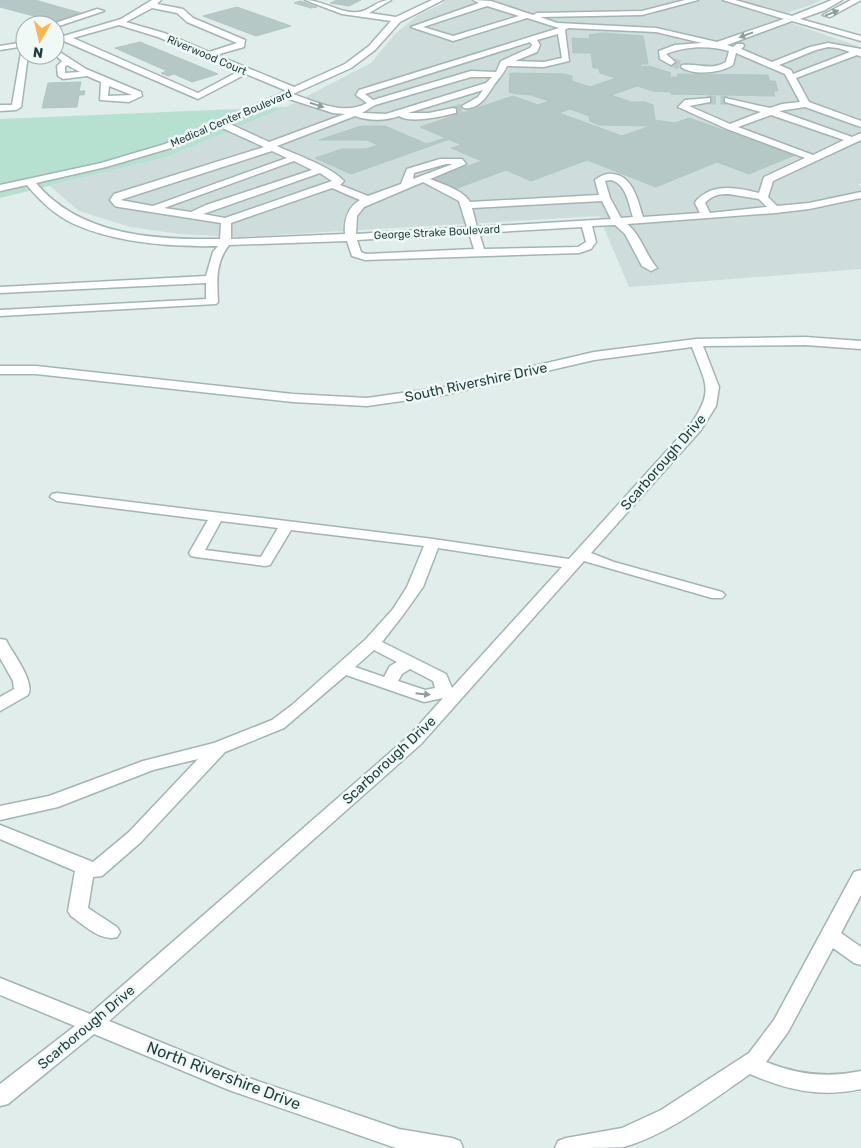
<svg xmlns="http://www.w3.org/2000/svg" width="861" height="1148" font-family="Rubik,sans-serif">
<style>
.built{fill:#cedddb}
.green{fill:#b6e1d0}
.building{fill:#b5c8c6;stroke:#b1c7c5;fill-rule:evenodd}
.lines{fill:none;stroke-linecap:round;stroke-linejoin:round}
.minor-tunnel{stroke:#b9cac9;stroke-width:9;stroke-dasharray:9 4.5;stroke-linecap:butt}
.minor-casing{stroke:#a2b5b4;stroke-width:3}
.minor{fill:#fff;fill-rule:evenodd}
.oneway{fill:#8e9e9f}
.labels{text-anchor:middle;stroke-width:5;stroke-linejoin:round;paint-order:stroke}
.far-street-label{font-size:11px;fill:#1e3d3f;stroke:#f1f9f7}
.street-label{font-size:14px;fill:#1e3d3f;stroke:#f1f9f7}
.near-street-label{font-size:16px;fill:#1e3d3f;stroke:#f1f9f7}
</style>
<rect width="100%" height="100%" fill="#e0edeb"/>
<path class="built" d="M440,0H821L814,4L773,17L861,47V183L858,184L861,186V269L629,287L599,216L239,237L179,234L130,227L79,211L50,186L167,157L286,107L371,63L394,35L418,15L444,3Z"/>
<path class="green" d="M286,107L167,157L0,198V119Z"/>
<path class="building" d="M0,0H35L81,13L47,24L34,21L41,18L0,7Z
M337,0H361L349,6L330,3Z
M300,1L317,7L311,8L294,3Z
M237,7L291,26L256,36L203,16Z
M602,33L643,36L648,64H640L641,67L649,66L671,73L668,74L671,75L667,77H678L677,74L768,75L770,81H775L778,91H773L775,96L671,94V92L653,91L637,86L611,95L631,102H645L653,105L655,120L675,123L689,118L795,155L749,174L717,162L656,187L587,160L531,181L506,170L455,189L432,179L482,161L451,148L462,145L420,127L513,96L538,105L549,101L531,95L517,94L509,92L510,75H511L509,74L513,73L564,74L572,76V81L590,87L616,78L600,73L599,68H593L591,53H573L572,38L590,39L589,35ZM570,109L589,116L590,121L599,125L650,126L622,136L559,113Z
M140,42L218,74L192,82L174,74L168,76L161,73L167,71L115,48Z
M81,82L79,91H85L84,95H79L77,107L42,108L48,83Z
M361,126H385L427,144L445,138L450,139L351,174L315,158L342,149H366L378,145L367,140H319Z"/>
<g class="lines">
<path class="minor-tunnel" d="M671,62L685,67
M707,100H728
M453,111L467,106"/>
<g class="minor-casing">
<path id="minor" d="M152,0H161L157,4L183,9L193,18L245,40L244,47L216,55L294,87L345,64L369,46L391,21L342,14L305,0C323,0 340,14 358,12C370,11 376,0 391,0L369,13L396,17L432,0H443L400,22L375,50L351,68L293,94C316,102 344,116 367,103L356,95L359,90L559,28L527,18L453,41L411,27L479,3L473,0L491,1L533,15L537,13L642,11L685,0H698L642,15L540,17L557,23L656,28L717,42L784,19L723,0H735L792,16L832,0H842L825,10L800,19L861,36V41L792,21L727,45L733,47L737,44H743L744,46L741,49L772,62L810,47L828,43L861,49V57L857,55L796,78L809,102L861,121V127L805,107L779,111L852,137L861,133V140L773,181L768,197L777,206L809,203L861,192V198L809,209L775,213L627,224C641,235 645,254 657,268L651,271L642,266L625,234L615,225L592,226L596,242L591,249L579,253L365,260L352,256L347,241L229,245C215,263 217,281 218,302L216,304L0,316V310L206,299V283L0,293V287L206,276L213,252L218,246C172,247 116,243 74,224C55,215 40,201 27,185L0,191V185L101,163L165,144L287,91L246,74L198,99L57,38L121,19ZM487,6L519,16L453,36L423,27ZM152,8L177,13L187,22L237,43L209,52L164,33L126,22ZM119,25L158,37L239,71L198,93L73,38ZM568,28L656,32L702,43L675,45L659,51L660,59L671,65L675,62L666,54C685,46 710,45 729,51L726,62C712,71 697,63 682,65L681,67C694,76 720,73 733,65L736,53L785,74L800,102L782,104L770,108L725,98V102L761,112L730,124L689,106L710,102V98L685,100L678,107L727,129L805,158L764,177L759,193C738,188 713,182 696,201L695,203L700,213L643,217C638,201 633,176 613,174C607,173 600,176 595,180L599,195L470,202C463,190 442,184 430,179L466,164L462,159H440L407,169L401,184L368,196L340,185L344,181C330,166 296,155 277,146L355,116C369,121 385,121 399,116C410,124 443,116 456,113V109L453,108L429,113H408L483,90L478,97L462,106L464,108C479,110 487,96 494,85C499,78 503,75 507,66L544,67L569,61L565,30ZM558,34L562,58L544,62L515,61L537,52L540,45L537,40ZM530,42L532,45L530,48L501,61L496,72L471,71L373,100L365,94ZM828,47L838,48L850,52L793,74L791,70L779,65L816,50ZM471,77H492L486,83L386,114L362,113L375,105ZM286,98L333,113L345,114L269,142L228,123ZM771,115L844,140L813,155L738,127ZM220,127L264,147L114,194L110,200L115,206L119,207L221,223L220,239C155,240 80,236 36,183L106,167L171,148ZM272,151L287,158L153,206L120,200ZM294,161L312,170L206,205L191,212L164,208ZM446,164H453L413,179L414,173ZM320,173L332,181L225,218L203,214ZM610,180C626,182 629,205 633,217L621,218L610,198L605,181ZM423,182L459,201L467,227L356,234L357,216L364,207ZM332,188L360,200C347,208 344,220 345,234L231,239V223ZM729,194L759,199L767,207L710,213L705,203C712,195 719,194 729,194ZM602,201L611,219L477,227L472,208ZM582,227L586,242L578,247L484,249L479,233ZM469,233L474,249L366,254L361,252L357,240Z
M851,0H861L830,17L823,15Z
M97,9L104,11L56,27L49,25Z
M25,42V46L0,50V46Z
M22,47H25V55H28L21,107L16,110L0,111V105H12Z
M55,49L86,69L141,92L142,96L129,102L100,100L101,82L87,76L63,79L58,76L57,66L62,61L55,55ZM67,65L80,72L65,73V67ZM109,86L132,95L108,96Z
M805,337L861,341V349L805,345L703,346L719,387L716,406L701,430L591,553L614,562L722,592L725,595L722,598H712L584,561L421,744L109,1021L243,1076L399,1129L452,1138L460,1141L463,1148H396L229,1090L94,1034L8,1104L0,1106V1084L75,1026L0,995V978L90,1014L409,736L443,698L424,702L346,675L284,728L225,752L141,842L102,876L93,877L88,908L117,927L120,932L117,937C101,942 84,925 71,916L68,911L75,871L0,839V825L93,862L129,832L198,759L153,770L58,807L0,820V806L49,796L143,761L214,743L272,720L292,705L366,639L393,609L407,587L424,546L291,530L270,565L265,566L196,557L191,556L189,553L208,520L57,501L50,497L52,494L57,493L433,539L569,559L691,424C715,389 705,383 692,347L594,360L444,395L367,406L293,402L36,374H0V366H36L293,394L367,398L444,387L594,352L696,339ZM221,521L278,528L261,557L205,550ZM438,548L562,567L452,688L446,674L382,642L403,615L423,587ZM374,650L397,662L390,666L384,677L355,667ZM410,669L433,681L435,688L425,690L398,681L402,674Z
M0,639L6,640L8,644C15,656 35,683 28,695L0,711V697L14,689L13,681L0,658Z
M861,870V895L841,933L861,947V965L854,963L833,948L788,1032L766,1062C798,1075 828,1078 861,1071V1089C821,1098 787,1090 750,1074C711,1101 669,1134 624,1147C607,1148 574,1148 555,1148L558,1141L566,1138L622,1128L661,1110L749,1053L774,1020L854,872Z"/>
</g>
<use href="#minor" class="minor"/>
</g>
<defs><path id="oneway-solid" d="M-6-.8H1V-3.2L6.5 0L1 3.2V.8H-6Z" transform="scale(1.25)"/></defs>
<g class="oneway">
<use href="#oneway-solid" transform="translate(832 13) rotate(-21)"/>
<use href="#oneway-solid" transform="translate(746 35) rotate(160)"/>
<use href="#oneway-solid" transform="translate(317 105) rotate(18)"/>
<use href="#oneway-solid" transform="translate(423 694) rotate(6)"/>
</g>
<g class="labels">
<g class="far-street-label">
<text transform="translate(207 55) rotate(23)" y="4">Riverwood Court</text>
<text transform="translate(231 118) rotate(-23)" y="4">Medical Center Boulevard</text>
<text transform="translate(437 232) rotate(-3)" y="4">George Strake Boulevard</text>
</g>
<g class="street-label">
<text transform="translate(476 382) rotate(-12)" y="5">South Rivershire Drive</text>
<text transform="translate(663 462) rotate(-49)" y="5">Scarborough Drive</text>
<text transform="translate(389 760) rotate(-43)" y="5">Scarborough Drive</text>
<text transform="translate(86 1027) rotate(-40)" y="5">Scarborough Drive</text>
</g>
<g class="near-street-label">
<text transform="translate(224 1075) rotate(21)" y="6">North Rivershire Drive</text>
</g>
</g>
<g transform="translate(40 40) rotate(188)"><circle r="24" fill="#f1f9f7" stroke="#9daead"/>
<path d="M0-4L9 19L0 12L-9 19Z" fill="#ffb54b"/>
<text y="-8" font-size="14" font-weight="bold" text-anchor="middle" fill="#1e3d3f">N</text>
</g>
</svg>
